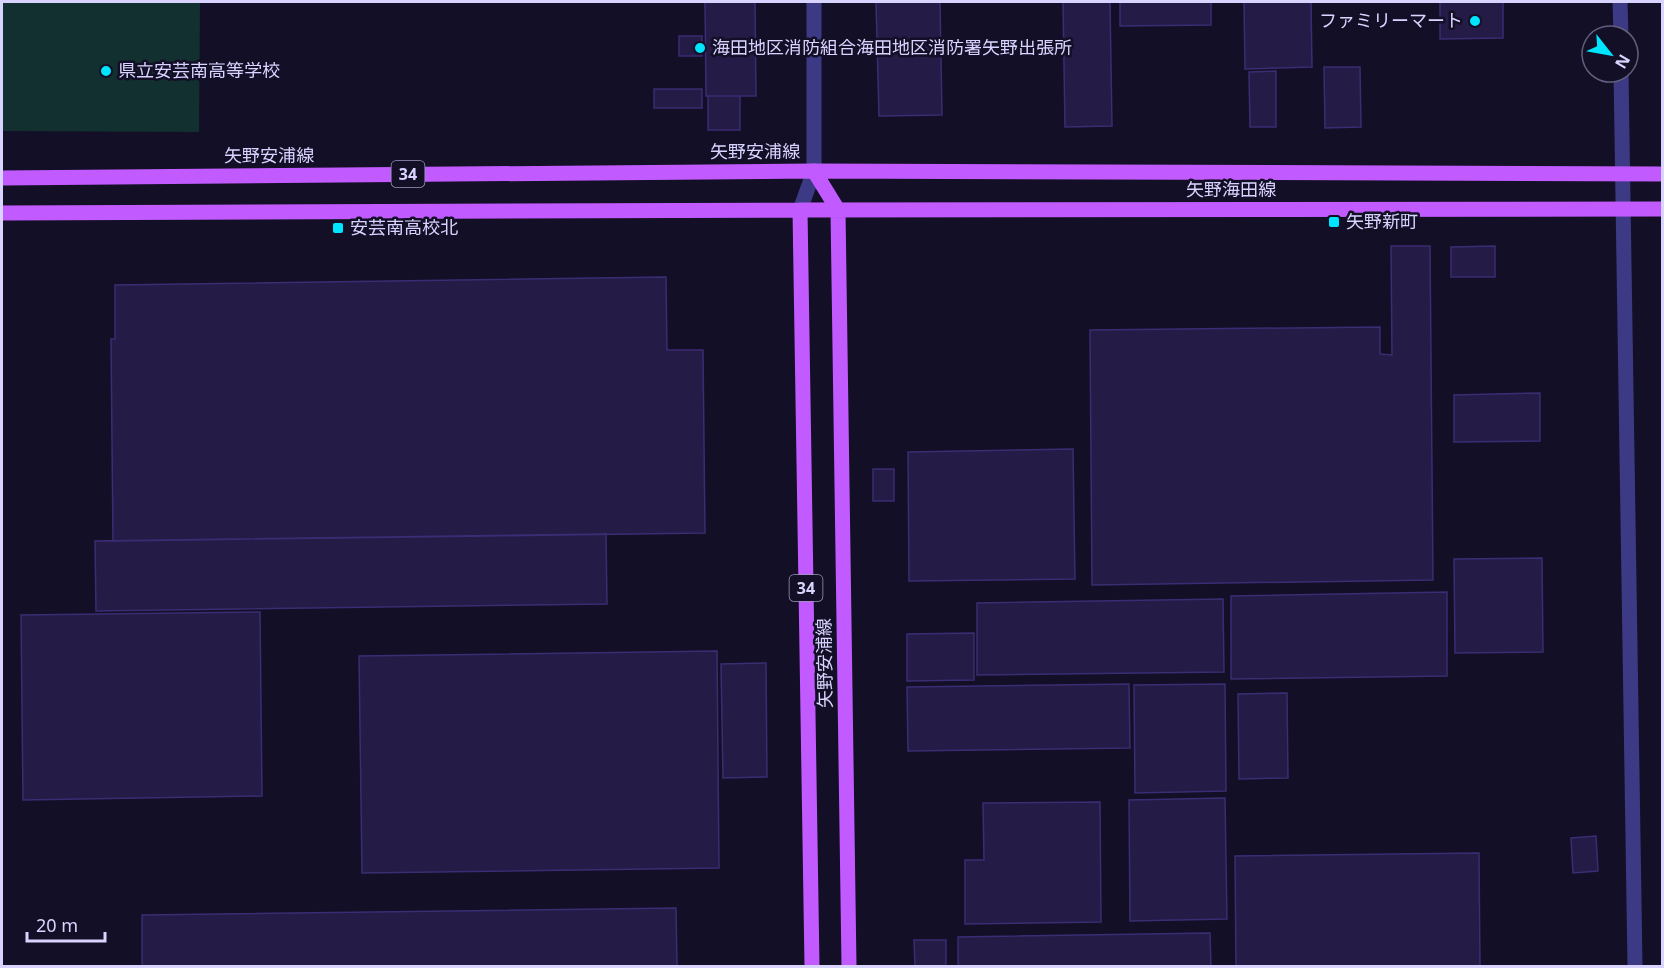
<svg xmlns="http://www.w3.org/2000/svg" width="1664" height="968" font-family="'Noto Sans','Noto Sans JP',sans-serif">
<style>
.green{fill:#12302f}
.building{fill:#241b47;stroke:#3b2d73;stroke-width:1.5}
.lines{fill:none;stroke-linecap:round;stroke-linejoin:round}
.minor{stroke:#3d3a85;stroke-width:15}
.major{stroke:#c25bff;stroke-width:15}
.poi-dot{fill:#00e5ff;stroke:#130f26;stroke-width:2}
.labels{text-anchor:middle;stroke-width:5;stroke-linejoin:round;paint-order:stroke}
.shield{fill:#130f26;stroke:#9e99be;stroke-width:1.5}
.shield-label{font-size:16px;font-weight:bold;fill:#d9d4ff}
.poi-label{font-size:18px;fill:#d9d4ff;stroke:#130f26;text-anchor:start}
.street-label{font-size:18px;fill:#d9d4ff;stroke:#130f26}
</style>
<rect width="100%" height="100%" fill="#130f26"/>
<path class="green" d="M2,2H200L199,132L2,131Z"/>
<path class="building" d="M705,2H755L756,96H706Z
M876,2H940L942,115L879,116Z
M1063,2H1110L1112,126L1065,127Z
M1120,2H1211V25L1120,26Z
M1244,2H1311L1312,67L1245,69Z
M1440,2H1503V38L1440,39Z
M679,36H702V56H679Z
M1324,67H1360L1361,127L1325,128Z
M1276,71V127H1250L1249,72Z
M654,89H702V108H654Z
M708,96H740V130H708Z
M1391,246H1430L1433,580L1092,585L1090,330L1380,327V354L1392,355Z
M1495,246V277H1451V247Z
M666,277L667,350H703L705,533L113,541L111,339H115V285Z
M1540,393V441L1454,442V395Z
M1073,449L1075,579L909,581L908,452Z
M873,469H894V501H873Z
M606,534L607,604L96,611L95,541Z
M1542,558L1543,652L1455,653L1454,559Z
M1447,592V676L1231,679V596Z
M1223,599L1224,672L977,675V603Z
M260,612L262,796L23,800L21,615Z
M974,633V680L907,681V634Z
M717,651L719,868L362,873L359,656Z
M766,663L767,777L723,778L721,664Z
M1129,684L1130,748L908,751L907,687Z
M1225,684L1226,791L1135,793L1134,685Z
M1287,693L1288,778L1239,779L1238,694Z
M1225,798L1227,919L1130,921L1129,800Z
M1100,802L1101,922L965,924V860H984L983,803Z
M1596,836L1598,871L1573,873L1571,838Z
M1479,853L1480,966H1236L1235,856Z
M676,908L677,966H142V915Z
M1210,933L1211,966H958V937Z
M914,940H946V966H915Z"/>
<g class="lines">
<path class="minor" d="M1620,2L1621,36
M1621,72L1635,966
M800,210L814,171V2"/>
<path class="major" d="M814,171L838,210L849,966
M2,178L814,171L1662,174
M800,210L812,966
M2,213L800,210L1662,209"/>
</g>
<g class="poi-dot">
<circle cx="1475" cy="21" r="6"/>
<circle cx="700" cy="48" r="6"/>
<circle cx="106" cy="71" r="6"/>
<rect x="1328" y="216" width="12" height="12" rx="3"/>
<rect x="332" y="222" width="12" height="12" rx="3"/>
</g>
<g class="labels">
<g class="shield">
<rect x="391.5" y="161" width="33" height="26" rx="4.5"/>
<rect x="789.5" y="575" width="33" height="26" rx="4.5"/>
</g>
<g class="shield-label">
<text x="408" y="180">34</text>
<text x="806" y="594">34</text>
</g>
<g class="poi-label">
<text x="1463" y="27" text-anchor="end">ファミリーマート</text>
<text x="712" y="54">海田地区消防組合海田地区消防署矢野出張所</text>
<text x="118" y="77">県立安芸南高等学校</text>
<text x="1346" y="228">矢野新町</text>
<text x="350" y="234">安芸南高校北</text>
</g>
<g class="street-label">
<text x="755" y="158">矢野安浦線</text>
<text x="269" y="162">矢野安浦線</text>
<text x="1231" y="196">矢野海田線</text>
<text transform="translate(825 663) rotate(-91)" y="6">矢野安浦線</text>
</g>
</g>
<rect width="1664" height="968" fill="none" stroke="#d9d4ff" stroke-width="6"/>
<g transform="translate(1610 54) rotate(121)"><circle r="28" fill="#130f26" stroke="#625e7d" stroke-width="1.5"/>
<path d="M0-4.5L10 22L0 15L-10 22Z" fill="#00e5ff"/>
<text y="-9" font-size="16" font-weight="bold" text-anchor="middle" fill="#d9d4ff">N</text>
</g>
<path d="M27 932v9h78v-9" fill="none" stroke="#d9d4ff" stroke-width="3"/>
<text x="36" y="932" font-size="18" fill="#d9d4ff" stroke="#130f26" stroke-width="4.5" paint-order="stroke">20 m</text>
</svg>
